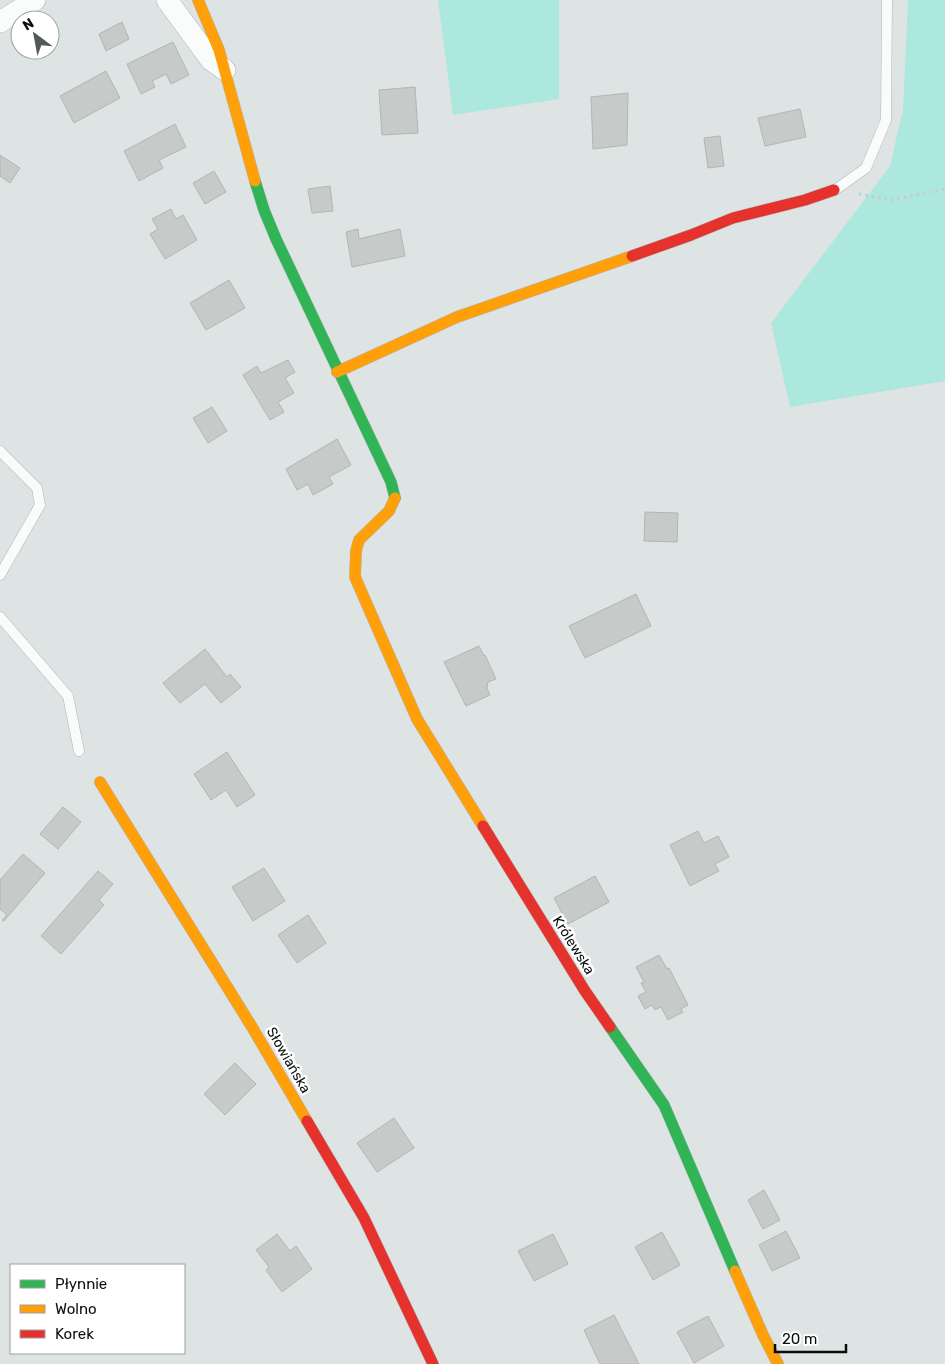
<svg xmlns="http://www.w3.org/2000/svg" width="945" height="1364" font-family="Rubik,sans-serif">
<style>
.green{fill:#ade8de}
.building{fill:#c6cbca;stroke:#b1b6b5}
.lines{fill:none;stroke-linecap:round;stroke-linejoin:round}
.lane-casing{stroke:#b1b5b5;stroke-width:11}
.street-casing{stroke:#b1b5b5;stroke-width:22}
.fast-casing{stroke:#b1b5b5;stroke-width:12}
.slow-casing{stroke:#b1b5b5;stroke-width:12}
.jam-casing{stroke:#b1b5b5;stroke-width:12}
.path{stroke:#cacbcb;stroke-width:3;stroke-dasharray:2.5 4;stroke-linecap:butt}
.lane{stroke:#fafbfb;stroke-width:10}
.street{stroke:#fafbfb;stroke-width:21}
.fast{stroke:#30b455;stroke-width:11}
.slow{stroke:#ff9f0a;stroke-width:11}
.jam{stroke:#e5322d;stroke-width:11}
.labels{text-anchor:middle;stroke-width:5;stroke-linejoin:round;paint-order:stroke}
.street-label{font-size:14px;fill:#0a0e0d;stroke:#fff}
</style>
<rect width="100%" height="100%" fill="#dee4e3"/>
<path class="green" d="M438,0H559V99L453,115Z
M908,0H945V381L790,407L771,323L890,166L903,109Z"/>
<path class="building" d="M122,22L129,39L106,51L99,34Z
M173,42L189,75L171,84L166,74L152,81L155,87L141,94L127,64Z
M106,71L120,98L74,123L60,96Z
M415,87L418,133L382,135L379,90Z
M628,93L627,145L593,149L591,97Z
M800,109L806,137L765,146L758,118Z
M175,124L186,147L159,160L163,168L139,181L124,151Z
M720,136L724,166L708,168L704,138Z
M0,155L20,168L10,183L0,176Z
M214,171L226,192L205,204L193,183Z
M330,186L333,211L312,213L308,189Z
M171,209L176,219L183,215L197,240L165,259L150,234L158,229L152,219Z
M358,229L359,239L400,229L405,256L352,267L346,232Z
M229,280L245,308L206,330L190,303Z
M288,360L295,372L285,378L294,393L278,402L284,412L270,420L243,375L257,366L261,373Z
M212,407L227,431L208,443L193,418Z
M337,439L351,465L329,477L333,484L313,495L308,484L297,490L286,469Z
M645,512L678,513L677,542L644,541Z
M636,594L651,626L585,658L569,626Z
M479,646L484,656L485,655L496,679L488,682L487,688L490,695L466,706L444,662Z
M205,649L227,677L230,674L241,687L221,703L205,684L180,703L163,683Z
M227,752L255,795L237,807L226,790L211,800L194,774Z
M63,807L81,822L58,849L40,834Z
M698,831L704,843L718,836L729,857L715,864L719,871L690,886L670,845Z
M23,854L45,873L4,921L2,920L7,915L0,909V880Z
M264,868L285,901L253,921L232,887Z
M98,871L113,884L99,900L104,905L61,954L41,936Z
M595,876L609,902L568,924L554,898Z
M308,915L326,943L297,963L278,935Z
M659,955L667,969L669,968L688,1005L681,1009L683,1012L668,1020L661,1007L655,1010L652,1005L645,1009L638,996L646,992L641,983L644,982L636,967Z
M235,1063L256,1084L225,1115L204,1094Z
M394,1118L414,1148L377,1172L357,1143Z
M764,1190L780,1220L763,1229L748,1200Z
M786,1231L800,1258L772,1271L759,1245Z
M662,1232L680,1265L653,1280L635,1247Z
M277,1234L290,1251L296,1246L312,1269L282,1292L266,1270L269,1267L256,1250Z
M553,1234L568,1264L534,1281L518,1251Z
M614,1315L639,1364H600L584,1330Z
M708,1316L724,1346L694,1363L677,1332Z"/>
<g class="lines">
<g class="lane-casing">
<path id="lane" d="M835,190L866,168L886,120L887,0
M0,451L37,488L40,505L0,575
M0,617L68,696L79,751"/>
</g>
<g class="street-casing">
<path id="street" d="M167,0L211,60L225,70
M0,22L35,0"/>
</g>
<g class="fast-casing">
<path id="fast" d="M255,181L264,210L276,239L391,482L395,498
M610,1027L664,1105L735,1271"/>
</g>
<g class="slow-casing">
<path id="slow" d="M198,0L219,50L255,181
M337,372L457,317L632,256
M395,498L389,511L359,540L356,551L355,577L417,719L483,826
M100,782L252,1027L307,1121
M735,1271L763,1335L778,1364"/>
</g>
<g class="jam-casing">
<path id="jam" d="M632,256L691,235L733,218L805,200L834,190
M483,826L585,991L610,1027
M307,1121L364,1218L433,1364"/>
</g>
<path class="path" d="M859,194L893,200L945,189"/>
<use href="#lane" class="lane"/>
<use href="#street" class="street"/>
<use href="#fast" class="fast"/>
<use href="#slow" class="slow"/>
<use href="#jam" class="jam"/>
</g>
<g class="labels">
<g class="street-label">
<text transform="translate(574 945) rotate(58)" y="5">Królewska</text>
<text transform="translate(289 1060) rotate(60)" y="5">Słowiańska</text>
</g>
</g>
<rect x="10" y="1264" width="175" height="90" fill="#ffffff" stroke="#9d9f9e"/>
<rect x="20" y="1280" width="25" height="8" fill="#30b455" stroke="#9d9f9e"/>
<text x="55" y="1289" font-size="15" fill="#0a0e0d">Płynnie</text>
<rect x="20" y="1305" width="25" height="8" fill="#ff9f0a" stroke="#9d9f9e"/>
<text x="55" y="1314" font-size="15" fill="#0a0e0d">Wolno</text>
<rect x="20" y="1330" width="25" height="8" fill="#e5322d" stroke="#9d9f9e"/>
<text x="55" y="1339" font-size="15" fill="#0a0e0d">Korek</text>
<g transform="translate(35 35) rotate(328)"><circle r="24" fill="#ffffff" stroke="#9d9f9e"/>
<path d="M0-4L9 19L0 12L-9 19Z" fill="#545958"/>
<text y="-8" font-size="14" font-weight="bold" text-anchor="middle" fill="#0a0e0d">N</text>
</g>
<path d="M775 1344v8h71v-8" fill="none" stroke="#0a0e0d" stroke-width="2.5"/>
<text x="782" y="1344" font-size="15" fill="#0a0e0d" stroke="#ffffff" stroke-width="4" paint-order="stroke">20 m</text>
</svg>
